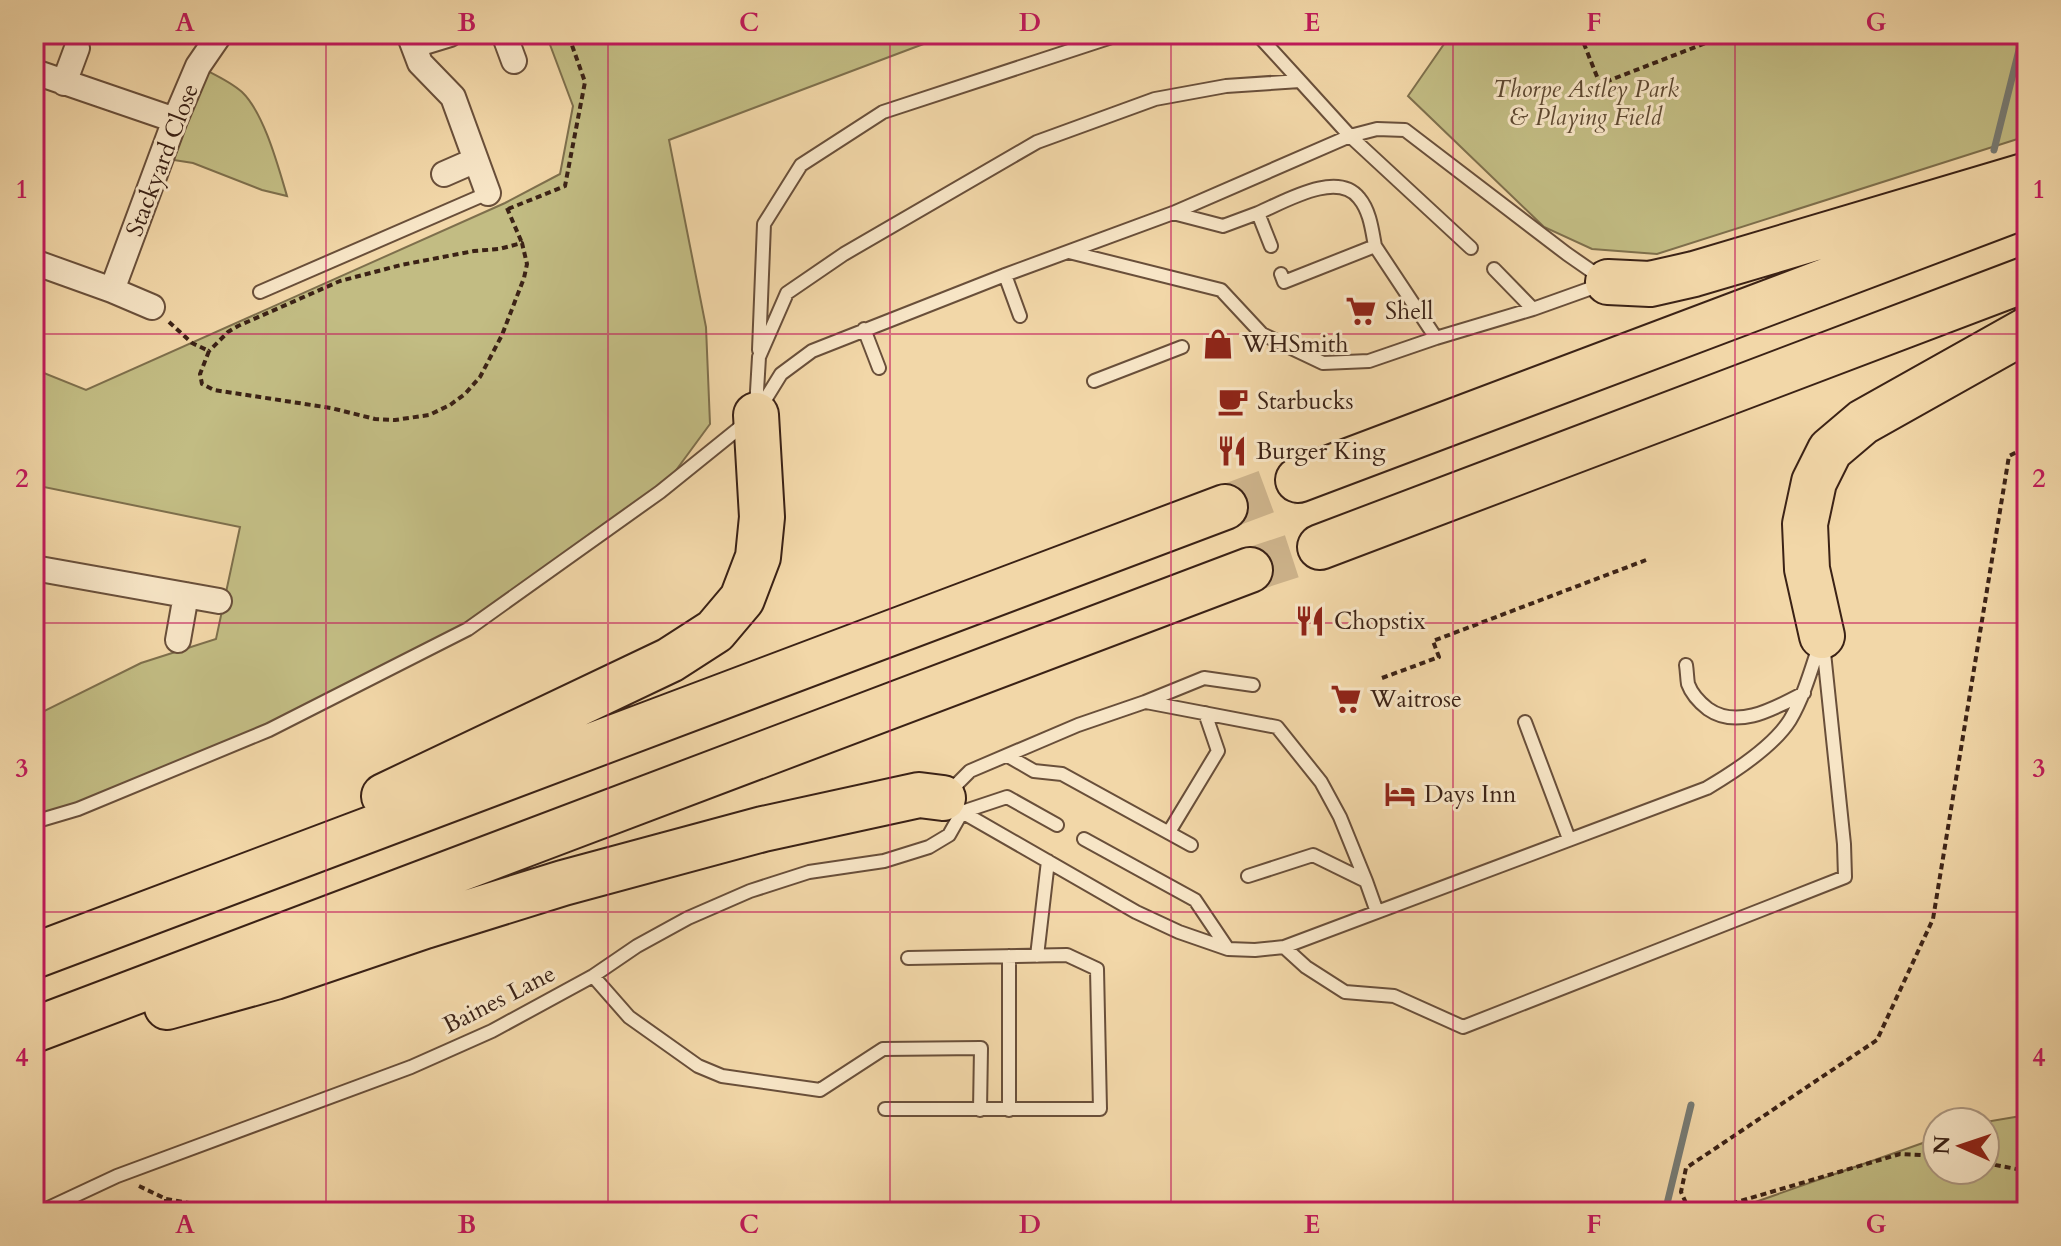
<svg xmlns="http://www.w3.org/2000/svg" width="2061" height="1246" font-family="Cardo,serif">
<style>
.green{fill:#c2bc83;stroke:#7e6f4c;stroke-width:2}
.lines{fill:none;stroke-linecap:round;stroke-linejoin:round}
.stream{stroke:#777b74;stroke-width:7}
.motorway-tunnel{stroke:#cdb38b;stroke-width:44;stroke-dasharray:44 22;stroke-linecap:butt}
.service-casing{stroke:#694f3a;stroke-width:16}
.minor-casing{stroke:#694f3a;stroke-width:28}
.motorway-casing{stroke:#3b2216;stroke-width:48}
.path{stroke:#3b2216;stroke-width:4;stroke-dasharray:6 4;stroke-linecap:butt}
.service{stroke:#f7e5c6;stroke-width:12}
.minor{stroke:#f7e5c6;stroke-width:24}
.motorway{stroke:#f2d7a8;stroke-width:44}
.grid{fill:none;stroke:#c2185b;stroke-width:2;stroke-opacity:0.55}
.labels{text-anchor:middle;stroke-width:6;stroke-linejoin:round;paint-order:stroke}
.park-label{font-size:24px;font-style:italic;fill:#5d4831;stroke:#f7e5c6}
.street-label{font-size:24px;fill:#3b2216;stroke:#f7e5c6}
.poi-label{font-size:24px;fill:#3b2216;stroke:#f7e5c6;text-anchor:start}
.neatline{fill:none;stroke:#c2185b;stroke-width:3}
.grid-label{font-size:26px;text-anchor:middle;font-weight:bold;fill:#c2185b}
</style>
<rect width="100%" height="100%" fill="#f2d7a8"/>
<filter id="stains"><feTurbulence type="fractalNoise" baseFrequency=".0025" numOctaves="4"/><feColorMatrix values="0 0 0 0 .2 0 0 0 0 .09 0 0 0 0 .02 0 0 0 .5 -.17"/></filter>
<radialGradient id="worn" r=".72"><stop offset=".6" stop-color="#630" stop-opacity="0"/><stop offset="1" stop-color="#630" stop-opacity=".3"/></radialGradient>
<path class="green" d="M546,34H950L669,140L706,327L710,424L660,492L468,629L269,730L34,822V716L141,663L216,639L240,527L34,485V369L86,390L505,203L560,174L573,106Z
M1451,34H2027V136L1657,254L1592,249L1544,227L1408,96Z
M198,66C213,74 230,81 242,92C264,113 278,166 287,196L262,190L193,163L161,158Z
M2027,1115V1212H1727L1937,1138V1170H1985V1122Z"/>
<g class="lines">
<path class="stream" d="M1994,150L2023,34
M1665,1212L1691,1105"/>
<path class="motorway-tunnel" d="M1225,507L1298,480
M1250,570L1320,547"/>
<g class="service-casing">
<path id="service" d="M1257,34L1300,81
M34,43L37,34
M1173,213L1223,226L1258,213L1271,246
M1258,213C1284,202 1337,170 1359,198C1370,211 1372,230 1375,246
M1069,252L1221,290L1262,334L1323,363L1369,361L1436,338L1533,309L1603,284
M1494,269L1533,309
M1281,274L1284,282L1375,246L1436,338
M1005,275L1020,316
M260,292L488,193
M864,329L879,368
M759,350L764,224L801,165L883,112L1121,34
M1094,381L1182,347
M756,408L759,357L787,293L844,254L1037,142L1155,99L1226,86L1300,81L1350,136L1471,248
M760,408L781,374L812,351L1005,275L1173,213L1350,136L1377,129L1405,130L1567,254L1603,279
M1686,665C1687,671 1687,678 1688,684C1692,695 1699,702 1708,709C1738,730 1775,708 1804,693
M1253,685L1204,678L1145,702L1078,725L970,771L943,798L962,812L1136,912L1179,932L1228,949L1255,950L1284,947L1707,788C1734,772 1773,747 1790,720C1804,696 1811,670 1820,643
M1146,702L1277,727L1321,782L1340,817L1366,881
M1525,722L1569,839
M1008,756L1034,771L1062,774L1191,845
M34,822L78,809L269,730L468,629L660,492L748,421
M1169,832L1218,751L1205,713
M1084,839L1195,900L1228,949
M1248,876L1313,855L1366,881L1377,912
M1284,947L1306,967L1345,992L1394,996L1463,1027L1845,877L1844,844L1823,643
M1009,956V1110
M1037,956L1048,861
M593,976L629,1017L698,1066L722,1076L820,1090L883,1049L981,1048L980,1110
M885,1109H1100L1097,969L1067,955L908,958
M40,1212L117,1176L411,1067L492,1031L593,976L637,946L688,918L750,891L809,872L884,861L929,847L949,835L962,812L1007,797L1057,825"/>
</g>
<g class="minor-casing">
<path id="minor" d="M409,34L420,63L453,97L488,193
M504,34L514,61
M414,45L450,34
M35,72L175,120
M64,83L77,48
M444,174L476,160
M34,262L112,290L152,307
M112,290L175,120L198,66L220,34
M34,568L219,601
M178,640L186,595"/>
</g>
<g class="motorway-casing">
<path id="motorway" d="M1608,282L1650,284L1694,274L2027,175
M1298,480L2027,205
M1320,547L2027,279
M1822,636L1807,569L1805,524L1814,482L1830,450L1863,422L2027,330
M384,796L670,660L715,631L742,599L758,557L762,517L756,415
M34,956L1225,507
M167,1007L275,977L425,926L563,883L763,829L919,795L943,798
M34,1030L1250,570"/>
</g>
<path class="path" d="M1580,34L1600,84L1729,34
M507,208L522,243
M508,209L565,186L585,82L568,34
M169,322L192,343L209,351L200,374L202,384L214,390L331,408L375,419L395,420L429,415L450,405L465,394L480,377L502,335L524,278L527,264L522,243L499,249L474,251L401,265L340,281L238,326L228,332L209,351
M1382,678L1439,657L1433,641L1646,560
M1985,1163L2027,1171
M139,1186L166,1199L241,1212
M166,1212V1199
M1690,1212L1681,1192L1686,1168L1877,1040L1933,919L2009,456L2027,447
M1703,1212L1900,1154L1937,1156"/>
<use href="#service" class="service"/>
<use href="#minor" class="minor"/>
<use href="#motorway" class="motorway"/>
</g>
<path class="grid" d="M326,34V1212M608,34V1212M890,34V1212M1171,34V1212M1453,34V1212M1735,34V1212M34,334H2027M34,623H2027M34,912H2027"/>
<defs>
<g id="supermarket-bare" transform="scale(2.4)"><path d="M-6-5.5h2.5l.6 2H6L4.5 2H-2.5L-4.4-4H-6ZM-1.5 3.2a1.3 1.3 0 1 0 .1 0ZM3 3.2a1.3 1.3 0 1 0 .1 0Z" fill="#8f2418" stroke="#f7e5c6" stroke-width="2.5" paint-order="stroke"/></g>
<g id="shop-bare" transform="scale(2.4)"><path d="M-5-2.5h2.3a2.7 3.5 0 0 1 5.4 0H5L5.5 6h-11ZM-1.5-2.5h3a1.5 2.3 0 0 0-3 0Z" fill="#8f2418" stroke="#f7e5c6" stroke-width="2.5" paint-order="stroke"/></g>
<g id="cafe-bare" transform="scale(2.4)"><path d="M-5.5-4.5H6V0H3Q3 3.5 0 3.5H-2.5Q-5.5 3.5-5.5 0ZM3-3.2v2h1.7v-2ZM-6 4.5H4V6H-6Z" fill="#8f2418" stroke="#f7e5c6" stroke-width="2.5" paint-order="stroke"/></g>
<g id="restaurant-bare" transform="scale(2.4)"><path d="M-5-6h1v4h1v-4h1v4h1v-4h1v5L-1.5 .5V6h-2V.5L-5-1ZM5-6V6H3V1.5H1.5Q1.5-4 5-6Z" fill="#8f2418" stroke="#f7e5c6" stroke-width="2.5" paint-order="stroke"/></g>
<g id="hotel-bare" transform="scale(2.4)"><path d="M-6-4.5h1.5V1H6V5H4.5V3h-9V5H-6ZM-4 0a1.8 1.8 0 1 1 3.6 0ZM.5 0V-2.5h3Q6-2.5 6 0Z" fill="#8f2418" stroke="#f7e5c6" stroke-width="2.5" paint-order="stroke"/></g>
</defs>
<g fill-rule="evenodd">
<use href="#supermarket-bare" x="1361" y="311"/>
<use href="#shop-bare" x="1218" y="344"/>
<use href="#cafe-bare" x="1233" y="401"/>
<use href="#restaurant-bare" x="1232" y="451"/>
<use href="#restaurant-bare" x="1310" y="621"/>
<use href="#supermarket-bare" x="1346" y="699"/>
<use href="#hotel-bare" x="1400" y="794"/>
</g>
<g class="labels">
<g class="park-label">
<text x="1586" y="97">Thorpe Astley Park<tspan x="1586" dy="28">&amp; Playing Field</tspan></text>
</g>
<g class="street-label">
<text transform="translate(162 160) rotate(-69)" y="8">Stackyard Close</text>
<text transform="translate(499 999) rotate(-27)" y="8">Baines Lane</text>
</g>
<g class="poi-label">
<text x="1385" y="319">Shell</text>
<text x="1242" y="352">WHSmith</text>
<text x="1257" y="409">Starbucks</text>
<text x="1256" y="459">Burger King</text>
<text x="1334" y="629">Chopstix</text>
<text x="1370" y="707">Waitrose</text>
<text x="1424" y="802">Days Inn</text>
</g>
</g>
<rect width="2061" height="1246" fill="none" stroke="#f2d7a8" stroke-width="88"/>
<g transform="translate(1961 1146) rotate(273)"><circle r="38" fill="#f7e5c6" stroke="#ac9780" stroke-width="2"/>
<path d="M0-6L14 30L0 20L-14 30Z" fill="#8f2418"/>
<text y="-12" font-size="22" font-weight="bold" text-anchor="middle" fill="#3b2216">N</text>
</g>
<rect x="44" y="44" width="1973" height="1158" class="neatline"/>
<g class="grid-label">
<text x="185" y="31">A</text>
<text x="467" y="31">B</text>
<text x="749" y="31">C</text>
<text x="1030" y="31">D</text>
<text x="1312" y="31">E</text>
<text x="1594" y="31">F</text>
<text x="1876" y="31">G</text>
<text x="22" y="198">1</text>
<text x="2039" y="198">1</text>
<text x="22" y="487">2</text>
<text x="2039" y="487">2</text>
<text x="22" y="777">3</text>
<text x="2039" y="777">3</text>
<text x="22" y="1066">4</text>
<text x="2039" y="1066">4</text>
<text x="185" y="1233">A</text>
<text x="467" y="1233">B</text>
<text x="749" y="1233">C</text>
<text x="1030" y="1233">D</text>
<text x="1312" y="1233">E</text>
<text x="1594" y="1233">F</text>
<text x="1876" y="1233">G</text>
</g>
<rect width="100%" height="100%" filter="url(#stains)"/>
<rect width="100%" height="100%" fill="url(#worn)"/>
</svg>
